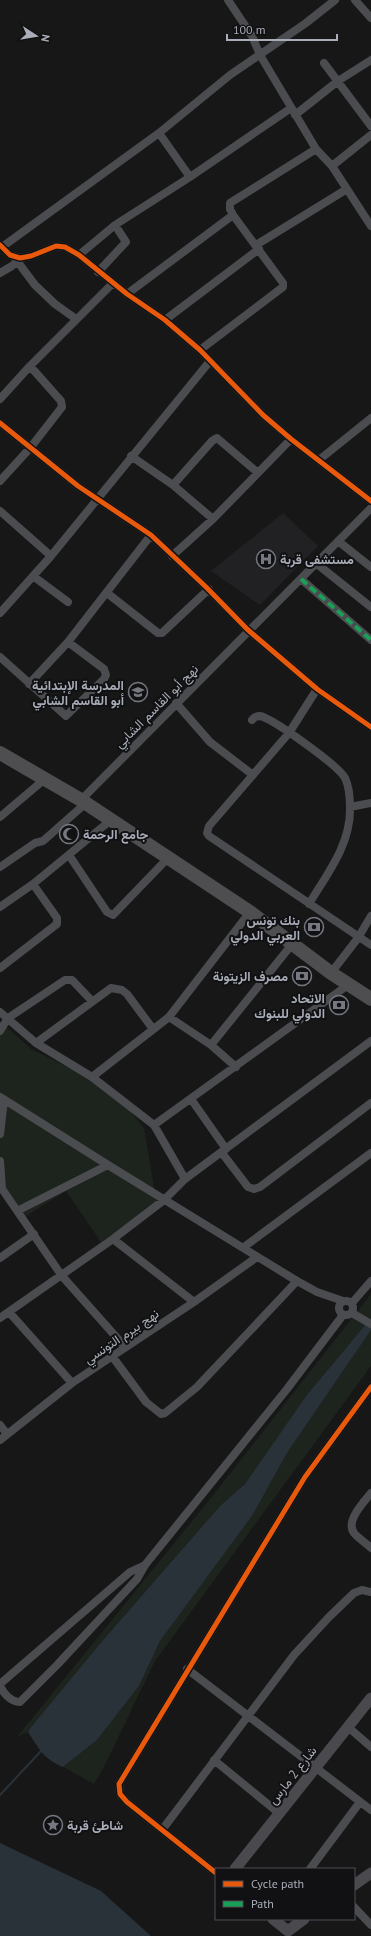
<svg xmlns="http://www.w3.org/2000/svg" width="371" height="1936" font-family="'PT Sans',Vazirmatn,sans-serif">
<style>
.built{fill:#212123}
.green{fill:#1d241e}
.water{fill:#2a3239}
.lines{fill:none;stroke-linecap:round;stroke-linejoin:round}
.stream{stroke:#2a3239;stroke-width:2}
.street{stroke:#4b4c50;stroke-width:8}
.secondary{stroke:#4a4a4e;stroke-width:11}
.highway{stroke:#4e4e51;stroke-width:14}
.quiet{stroke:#1a9f57;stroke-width:4;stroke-dasharray:8 4;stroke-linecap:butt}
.cycleway-casing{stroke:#111113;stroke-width:8}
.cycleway{stroke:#e8590c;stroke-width:5}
.labels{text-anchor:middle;stroke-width:4;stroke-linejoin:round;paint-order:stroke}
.poi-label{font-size:13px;font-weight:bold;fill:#a8adb8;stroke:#111113;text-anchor:end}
.street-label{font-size:13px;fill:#a8adb8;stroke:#111113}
</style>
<rect width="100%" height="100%" fill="#171717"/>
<path class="built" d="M283,513L318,546L260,605L211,571Z"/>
<path class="green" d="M0,1021L31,1049L88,1077L127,1107L144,1128L157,1205L101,1242L66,1191L26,1216L0,1182Z
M371,1294V1318L306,1396L245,1484L220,1506L104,1639L28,1732L17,1737L210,1499Z
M371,1330V1366L155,1661L103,1769L94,1784L63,1767L97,1740L139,1686L160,1641L252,1516L287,1453Z"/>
<path class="water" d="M371,1318V1330L287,1453L252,1516L160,1641L139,1686L97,1740L63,1767C44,1759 39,1749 28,1732L32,1726L104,1639L220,1506L245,1484L306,1396Z
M0,1843L101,1891L151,1936H0Z"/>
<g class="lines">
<path class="stream" d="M0,1795L42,1750"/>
<path class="street" d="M228,0L252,36L260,55L316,149L332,166L371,226
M355,0L371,18
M324,63L371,126
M295,115L338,81L371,60
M159,133L230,75L306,23L335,0
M332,166L371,135
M0,245L10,255L20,258L31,256L56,246L65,247L79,255L127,294L165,320L200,350L263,415L291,439L371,501
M256,245L347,189
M2,247L159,133L190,177
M79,255L115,225L190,177L291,108
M17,261L35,285L55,304L76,319
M98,272L126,242L115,225
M0,273L12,266L20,258
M127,294L233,215
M165,320L259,249
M200,350L283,287V283L233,215L230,209V203L316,149
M0,399L30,366L113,283
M0,423L78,486L151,535L206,587L248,630L317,689L371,727
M131,456L173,485L213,519
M319,460L371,418
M0,481L31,447L62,407L61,401L30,366
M173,485L212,441L217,438L257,472
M0,511L51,556
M338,541L371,567
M172,556L213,519L291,439
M317,564L371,607
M33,576L68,602
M301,579L371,640
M107,593L158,633H162L209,589
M0,613L51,556L210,361
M0,657L66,716L104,679L106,675L104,669L68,642
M29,684L68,642L151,535
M317,689L289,733L209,826L207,833L209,836L371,945
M176,703L210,742L253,775
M252,720C254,717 256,716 260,716C272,718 339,766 345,778C349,786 350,799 350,808C351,844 327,874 309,904
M81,800L371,508
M350,807L371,803
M0,817L46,778
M69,855L107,912L113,915L168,858
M0,867L35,843L43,841L86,803
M0,907L33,884L111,820
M0,968L57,924V918L33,884
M331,973L358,938L371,916
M0,1012L36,1043L92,1077L154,1125L185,1179
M169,1017L211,1045L236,1067
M0,1031L8,1018L65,980H72L92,1001
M36,1043L111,988L122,990L127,994L153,1029
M211,1045L293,943
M92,1077L169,1017L250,912
M0,1097L108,1165L297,1281L317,1292L343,1301
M191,1099L226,1149
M154,1125L348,985
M0,1134L4,1100
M222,1153L248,1187L254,1189L260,1187L371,1103
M0,1161L2,1189
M0,1186L62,1276L125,1347
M17,1211L108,1165
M113,1239L194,1302
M244,1247L371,1153
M0,1258L34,1234
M339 1308a7 7 0 1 1 14 0a7 7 0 1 1-14 0Z
M352,1303L371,1281
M9,1312L72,1383
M352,1313L371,1324
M0,1318L113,1239L164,1200L185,1179L371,1041
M112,1356L146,1402L161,1414L165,1413L197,1387L297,1281
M0,1425L7,1434
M0,1440L72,1383L194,1302L257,1257
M371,1493C364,1502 345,1521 354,1533C358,1538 366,1543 371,1548
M187,1669L371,1810
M0,1683C1,1692 11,1702 20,1702L57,1665L137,1579L145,1565L287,1389L343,1315
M0,1684L130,1572L145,1565
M348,1727L371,1747
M214,1760L280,1814
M162,1830L294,1655L329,1617L354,1593L362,1590L371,1592
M310,1869L360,1802
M216,1873L127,1802L120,1794L119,1784L305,1477L371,1387
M354,1907L371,1925"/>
<path class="secondary" d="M235,1869L371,1698
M354,1885L371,1873
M273,1919L288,1931L304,1919"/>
<path class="highway" d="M0,753L81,800L250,912L331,973L371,999"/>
<path class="quiet" d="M301,579L371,640"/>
<g class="cycleway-casing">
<path id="cycleway" d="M0,245L10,255L20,258L31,256L56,246L65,247L79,255L127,294L165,320L200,350L263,415L291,439L371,501
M0,423L78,486L151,535L206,587L248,630L317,689L371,727
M216,1873L127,1802L120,1794L119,1784L305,1477L371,1387"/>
</g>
<use href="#cycleway" class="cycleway"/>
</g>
<defs>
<g id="hospital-ring" transform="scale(1)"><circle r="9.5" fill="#111113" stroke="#757880" stroke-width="1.5"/><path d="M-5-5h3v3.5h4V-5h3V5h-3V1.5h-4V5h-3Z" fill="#757880"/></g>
<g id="school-ring" transform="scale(1)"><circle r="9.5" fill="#111113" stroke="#757880" stroke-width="1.5"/><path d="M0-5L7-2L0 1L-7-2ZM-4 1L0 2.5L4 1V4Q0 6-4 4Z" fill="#757880"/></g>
<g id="mosque-ring" transform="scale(1)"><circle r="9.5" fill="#111113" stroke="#757880" stroke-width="1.5"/><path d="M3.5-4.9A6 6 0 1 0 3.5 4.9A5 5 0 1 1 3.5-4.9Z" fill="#757880"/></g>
<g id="bank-ring" transform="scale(1)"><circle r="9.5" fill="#111113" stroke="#757880" stroke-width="1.5"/><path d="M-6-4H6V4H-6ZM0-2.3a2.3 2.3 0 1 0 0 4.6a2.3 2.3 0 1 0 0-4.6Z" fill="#757880"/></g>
<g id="sight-ring" transform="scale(1)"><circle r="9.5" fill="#111113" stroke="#757880" stroke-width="1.5"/><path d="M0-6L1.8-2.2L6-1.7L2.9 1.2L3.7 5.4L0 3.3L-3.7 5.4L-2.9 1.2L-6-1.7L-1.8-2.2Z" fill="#757880"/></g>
</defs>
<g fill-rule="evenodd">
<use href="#hospital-ring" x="266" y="559"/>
<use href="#school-ring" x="138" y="692"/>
<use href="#mosque-ring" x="69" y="834"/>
<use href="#bank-ring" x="314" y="927"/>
<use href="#bank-ring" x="302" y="976"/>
<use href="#bank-ring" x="339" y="1005"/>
<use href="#sight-ring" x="53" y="1825"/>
</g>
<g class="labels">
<g class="poi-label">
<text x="280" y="564" text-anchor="start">مستشفى قربة</text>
<text x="124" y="690">المدرسة الإبتدائية<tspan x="124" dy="15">أبو القاسم الشابي</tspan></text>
<text x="83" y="839" text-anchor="start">جامع الرحمة</text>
<text x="300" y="925">بنك تونس<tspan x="300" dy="15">العربي الدولي</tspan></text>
<text x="288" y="981">مصرف الزيتونة</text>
<text x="325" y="1003">الاتحاد<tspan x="325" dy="15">الدولي للبنوك</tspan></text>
<text x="67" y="1830" text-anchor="start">شاطئ قربة</text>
</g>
<g class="street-label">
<text transform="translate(156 706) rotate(-45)" y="5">نهج أبو القاسم الشابي</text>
<text transform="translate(121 1336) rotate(-34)" y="5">نهج بيرم التونسي</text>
<text transform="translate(292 1775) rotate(-52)" y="5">شارع 2 مارس</text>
</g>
</g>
<rect x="215" y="1868" width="140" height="52" fill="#111113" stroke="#4d4f55"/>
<rect x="223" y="1881" width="20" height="6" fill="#e8590c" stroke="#4d4f55"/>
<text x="251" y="1888" font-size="12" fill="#a8adb8">Cycle path</text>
<rect x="223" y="1901" width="20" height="6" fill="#1a9f57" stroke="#4d4f55"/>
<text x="251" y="1908" font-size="12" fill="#a8adb8">Path</text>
<g transform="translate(36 36) rotate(102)" stroke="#111113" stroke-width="3" paint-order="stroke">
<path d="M0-3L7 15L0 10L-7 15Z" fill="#a8adb8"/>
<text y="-6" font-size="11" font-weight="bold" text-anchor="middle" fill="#a8adb8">N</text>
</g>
<path d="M227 34v6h110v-6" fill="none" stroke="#a8adb8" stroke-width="2"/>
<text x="233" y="34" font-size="12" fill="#a8adb8" stroke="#111113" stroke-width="3" paint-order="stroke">100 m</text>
</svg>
